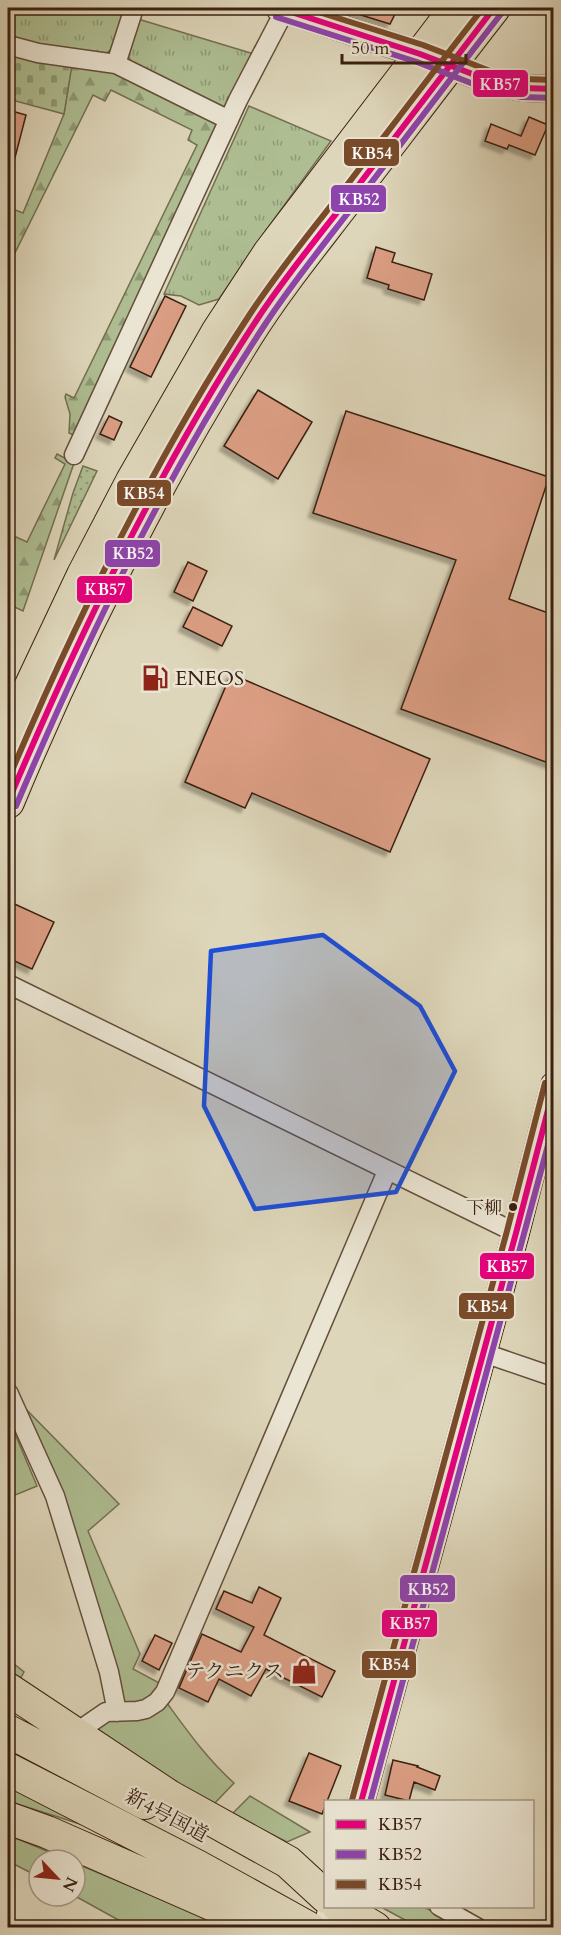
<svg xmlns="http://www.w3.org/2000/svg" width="561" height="1935" font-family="Cardo,'Noto Serif JP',serif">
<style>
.grass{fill:#aebe92;stroke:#746f52;stroke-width:1.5}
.forest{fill:url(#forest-firs);stroke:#746f52;stroke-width:1.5}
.cemetery{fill:url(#cemetery-stones);stroke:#746f52;stroke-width:1.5}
.park{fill:url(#park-tufts);stroke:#746f52;stroke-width:1.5}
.garden{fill:url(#garden-dots);stroke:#746f52;stroke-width:1.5}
.building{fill:#db9e84;stroke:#3b2011;stroke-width:1.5;filter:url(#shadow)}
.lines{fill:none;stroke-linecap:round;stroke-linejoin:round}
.street-casing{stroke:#644e3b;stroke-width:21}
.secondary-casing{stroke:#3b2011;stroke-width:28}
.highway-casing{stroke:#3b2011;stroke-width:34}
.street{stroke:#eae4d2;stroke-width:18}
.secondary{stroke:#eae4d2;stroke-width:26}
.highway{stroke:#ded6ba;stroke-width:32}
.bus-1-casing{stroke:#eae4d2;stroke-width:10}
.bus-2-casing{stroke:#eae4d2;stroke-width:10}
.bus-3-casing{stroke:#eae4d2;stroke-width:10}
.bus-1{stroke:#e5007d;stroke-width:6}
.bus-2{stroke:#8e44ad;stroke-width:6}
.bus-3{stroke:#7a4b2a;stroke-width:6}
.marked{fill:#1d4ed8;fill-opacity:0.2;stroke:#1d4ed8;stroke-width:4.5;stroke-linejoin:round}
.bus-dot{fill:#3b2011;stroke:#eae4d2;stroke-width:2}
.labels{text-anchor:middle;stroke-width:5;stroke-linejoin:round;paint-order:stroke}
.bus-label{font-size:18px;fill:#3b2011;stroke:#eae4d2;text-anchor:end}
.poi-label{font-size:20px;fill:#3b2011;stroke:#eae4d2;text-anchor:start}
.street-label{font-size:20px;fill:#3b2011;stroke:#eae4d2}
.line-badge{stroke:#eae4d2;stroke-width:2}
.badge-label{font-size:16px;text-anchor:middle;font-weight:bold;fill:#fff}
</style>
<defs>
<pattern id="forest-firs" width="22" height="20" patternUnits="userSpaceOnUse" patternTransform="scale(1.5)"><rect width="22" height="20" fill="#aebe92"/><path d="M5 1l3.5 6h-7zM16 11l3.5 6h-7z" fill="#8f9a76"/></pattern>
<pattern id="cemetery-stones" width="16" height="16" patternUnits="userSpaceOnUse" patternTransform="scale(1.5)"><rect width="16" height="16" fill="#aebe92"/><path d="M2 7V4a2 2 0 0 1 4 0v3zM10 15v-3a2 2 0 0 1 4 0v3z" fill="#8f9a76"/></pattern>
<pattern id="park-tufts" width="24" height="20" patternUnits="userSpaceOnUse" patternTransform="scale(1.5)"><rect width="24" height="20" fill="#aebe92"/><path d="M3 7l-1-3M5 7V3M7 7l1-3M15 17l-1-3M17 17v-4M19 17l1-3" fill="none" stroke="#8f9a76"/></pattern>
<pattern id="garden-dots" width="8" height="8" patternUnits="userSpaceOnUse" patternTransform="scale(1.5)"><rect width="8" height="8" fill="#aebe92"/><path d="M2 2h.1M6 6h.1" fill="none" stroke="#8f9a76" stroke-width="1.8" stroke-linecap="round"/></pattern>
<filter id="shadow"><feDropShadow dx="-4.5" dy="4.5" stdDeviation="1.5" flood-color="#0004"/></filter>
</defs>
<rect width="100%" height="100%" fill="#ded6ba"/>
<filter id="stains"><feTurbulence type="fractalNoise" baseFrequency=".00333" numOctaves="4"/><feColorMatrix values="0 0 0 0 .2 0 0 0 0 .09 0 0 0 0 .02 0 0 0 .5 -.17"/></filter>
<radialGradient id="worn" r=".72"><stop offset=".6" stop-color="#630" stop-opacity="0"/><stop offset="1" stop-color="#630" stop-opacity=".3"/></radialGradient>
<path class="grass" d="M8,1374L18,1401L119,1504L88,1531L140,1654L133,1669L163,1685L150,1702L123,1706L8,1386Z
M8,1417L37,1486L8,1498Z
M8,1659L24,1672L20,1679L8,1671Z
M164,1699C186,1729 206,1758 234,1783L212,1806L90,1727Z
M8,1785L83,1825L8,1801Z
M250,1796L310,1832L287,1842L232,1814Z
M8,1835L69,1860H39V1877L8,1861Z
M75,1863L227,1927H131L75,1896Z
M381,1907H424L463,1927H418Z"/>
<path class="forest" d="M71,67L111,71L216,122L219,129L76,436L69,433L70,414L65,397L66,394L74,398L197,145L188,140L192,130L111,90L105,101L93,95L8,267V207L23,213L64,114Z
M57,454L74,463L23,611L8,604V547L16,537L27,542L65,464L55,458Z"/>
<path class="cemetery" d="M8,53L72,65L64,114L8,99Z"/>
<path class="park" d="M8,8H126L113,48L105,54L41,46L8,37Z
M138,19L254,54L229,106L222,107L132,64L127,53Z
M249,106L331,141L264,233L219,299L199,305L181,296L164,294Z"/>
<path class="garden" d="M83,466L97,471L54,560L73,493Z"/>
<path class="building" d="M349,8H398L390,24L348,11Z
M8,110L26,115L12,169L8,168Z
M529,117L548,125L535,155L509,145L507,149L485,141L491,124L521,136Z
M376,247L395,253L392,262L432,274L424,300L388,289L389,285L367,278Z
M165,296L186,306L151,377L130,367Z
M258,390L312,422L278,479L224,446Z
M346,411L549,477L509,599L554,615V765L401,709L456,560L313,513Z
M109,416L122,422L114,440L100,434Z
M188,562L207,571L193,601L174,592Z
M193,607L232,626L222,646L183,627Z
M231,674L430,759L390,852L252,793L245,808L185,782Z
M8,901L54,922L32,969L8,958Z
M259,1587L281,1598L264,1635L335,1671L322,1697L266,1669L251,1696L219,1679L208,1702L179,1688L202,1634L241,1652L254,1627L216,1609L224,1591L252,1603Z
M155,1635L172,1643L159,1670L142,1661Z
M309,1753L341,1766L322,1814L289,1801Z
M393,1760L418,1766L417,1767L440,1776L435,1790L414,1782L409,1801L385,1795Z"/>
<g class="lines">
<g class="street-casing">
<path id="street" d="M8,45L38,53L116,64L229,120
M116,64L134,8
M74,455L238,100L286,8
M8,984L516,1233
M484,1353L554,1377
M8,1392L55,1496L109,1672L117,1712
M74,1734L106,1712L137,1711L146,1709L157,1702L165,1692L387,1171
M439,1906L478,1928"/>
</g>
<g class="secondary-casing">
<path id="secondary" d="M279,8L420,54L496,83L523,88L554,89
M361,1802L516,1233L554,1085
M327,1928L332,1906"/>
</g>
<g class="highway-casing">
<path id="highway" d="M8,734L83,575L132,481L218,331L269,253L456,8
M8,802C75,640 155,483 248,334C277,288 312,245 345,202C395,137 444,72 494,8
M8,1689L169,1796L288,1862L326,1897
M8,1731L145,1803
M8,1769L197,1866L309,1928
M8,1818L47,1832L266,1928
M338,1906L375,1928"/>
</g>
<use href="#street" class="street"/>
<use href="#secondary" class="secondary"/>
<use href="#highway" class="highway"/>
<g class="bus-1-casing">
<path id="bus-1" d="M279,8L420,54L496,83L523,88L554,89
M8,802C79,635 158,470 258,318C287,274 321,233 354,191C400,130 447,69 494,8
M361,1802L516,1233L554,1087"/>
</g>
<g class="bus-2-casing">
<path id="bus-2" d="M276,17L417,62L494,92L522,97L554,98
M16,806C87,639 166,474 266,323C295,279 329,238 361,196C408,135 454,74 501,14
M370,1802L554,1123"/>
</g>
<g class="bus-3-casing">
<path id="bus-3" d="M306,8L423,45L498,74L524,79L554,80
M8,780C76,619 154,460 250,314C279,270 312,230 344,189C390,129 436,68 483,8
M352,1800L507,1231L545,1083"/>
</g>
<use href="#bus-1" class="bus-1"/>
<use href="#bus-2" class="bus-2"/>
<use href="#bus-3" class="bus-3"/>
</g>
<path class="marked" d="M323,935L420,1006L455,1071L396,1192L255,1209L204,1106L211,951Z"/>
<defs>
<g id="fuel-bare" transform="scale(2.07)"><path d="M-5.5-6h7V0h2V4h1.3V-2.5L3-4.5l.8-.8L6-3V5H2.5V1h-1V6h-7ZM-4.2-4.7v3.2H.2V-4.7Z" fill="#8f2418" stroke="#eae4d2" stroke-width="2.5" paint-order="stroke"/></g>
<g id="shop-bare" transform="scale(2.07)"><path d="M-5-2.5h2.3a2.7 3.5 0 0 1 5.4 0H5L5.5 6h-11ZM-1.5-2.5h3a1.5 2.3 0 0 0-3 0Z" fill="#8f2418" stroke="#eae4d2" stroke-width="2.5" paint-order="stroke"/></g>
</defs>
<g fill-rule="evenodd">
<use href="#fuel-bare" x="155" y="678"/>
<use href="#shop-bare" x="304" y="1671"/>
</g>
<circle class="bus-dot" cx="513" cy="1207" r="5"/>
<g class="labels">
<g class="bus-label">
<text x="502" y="1214">下柳</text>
</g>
<g class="poi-label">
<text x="175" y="685">ENEOS</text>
<text x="284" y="1678" text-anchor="end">テクニクス</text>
</g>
<g class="street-label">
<text transform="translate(167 1815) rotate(28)" y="7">新4号国道</text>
</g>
</g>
<g class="line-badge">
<rect x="472" y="69" width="57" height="29" rx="6" fill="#e5007d"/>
<rect x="343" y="138" width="57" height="29" rx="6" fill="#7a4b2a"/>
<rect x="330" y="184" width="57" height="29" rx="6" fill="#8e44ad"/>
<rect x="116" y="479" width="56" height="28" rx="6" fill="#7a4b2a"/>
<rect x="104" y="539" width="57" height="29" rx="6" fill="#8e44ad"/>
<rect x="76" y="575" width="57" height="29" rx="6" fill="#e5007d"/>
<rect x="479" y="1252" width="56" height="28" rx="6" fill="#e5007d"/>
<rect x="458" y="1292" width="57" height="28" rx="6" fill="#7a4b2a"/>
<rect x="399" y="1574" width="57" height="29" rx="6" fill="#8e44ad"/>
<rect x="381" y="1609" width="57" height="29" rx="6" fill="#e5007d"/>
<rect x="361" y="1650" width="56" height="29" rx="6" fill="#7a4b2a"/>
</g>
<g class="badge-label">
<text x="500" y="90">KB57</text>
<text x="372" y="159">KB54</text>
<text x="359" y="205">KB52</text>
<text x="144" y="499">KB54</text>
<text x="133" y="559">KB52</text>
<text x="105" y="595">KB57</text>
<text x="507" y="1272">KB57</text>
<text x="487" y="1312">KB54</text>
<text x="428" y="1595">KB52</text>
<text x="410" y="1629">KB57</text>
<text x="389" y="1670">KB54</text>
</g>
<rect width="561" height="1935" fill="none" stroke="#ded6ba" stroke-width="30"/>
<rect x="9" y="9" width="543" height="1917" fill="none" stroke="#3b2011" stroke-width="3"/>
<rect x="15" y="15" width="531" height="1905" fill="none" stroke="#3b2011" stroke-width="1.5"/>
<rect x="324" y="1800" width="210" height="108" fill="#eae4d2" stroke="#a49685" stroke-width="1.5"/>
<rect x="336" y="1820" width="30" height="9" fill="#e5007d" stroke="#a49685" stroke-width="1.5"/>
<text x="378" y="1830" font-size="18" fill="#3b2011">KB57</text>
<rect x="336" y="1850" width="30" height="9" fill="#8e44ad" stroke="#a49685" stroke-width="1.5"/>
<text x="378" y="1860" font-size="18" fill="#3b2011">KB52</text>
<rect x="336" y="1880" width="30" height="9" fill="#7a4b2a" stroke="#a49685" stroke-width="1.5"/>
<text x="378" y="1890" font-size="18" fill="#3b2011">KB54</text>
<g transform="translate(57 1878) rotate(116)"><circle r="28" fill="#eae4d2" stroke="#a49685" stroke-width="1.5"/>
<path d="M0-4.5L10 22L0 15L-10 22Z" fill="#8f2418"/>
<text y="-9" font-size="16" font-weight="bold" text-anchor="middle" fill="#3b2011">N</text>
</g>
<path d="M342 54v9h124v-9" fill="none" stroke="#3b2011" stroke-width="3"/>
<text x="351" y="54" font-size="18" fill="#3b2011" stroke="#eae4d2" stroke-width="4.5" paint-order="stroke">50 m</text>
<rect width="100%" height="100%" filter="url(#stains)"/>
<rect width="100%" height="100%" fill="url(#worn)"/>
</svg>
